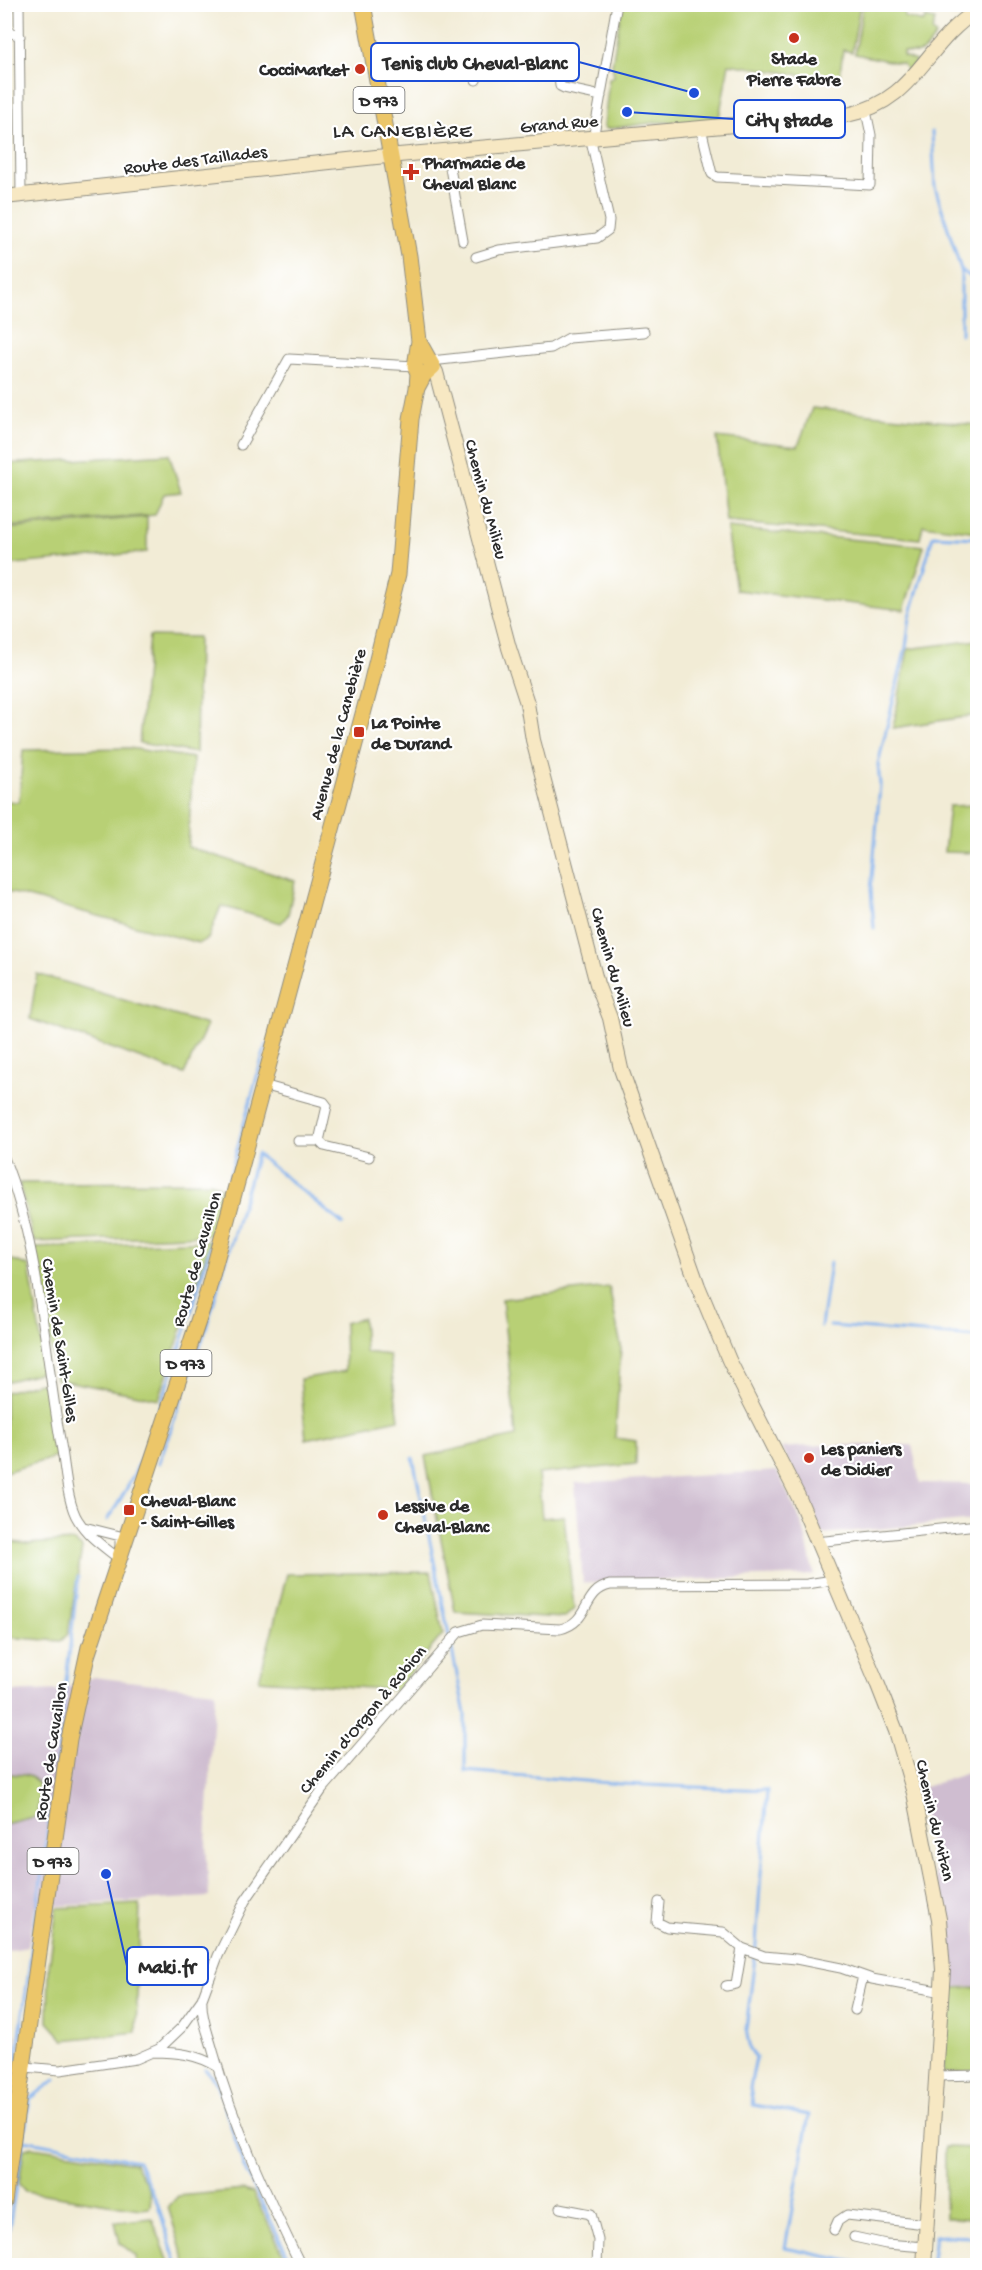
<svg xmlns="http://www.w3.org/2000/svg" width="982" height="2270" font-family="'Gochi Hand',sans-serif">
<style>
.industrial{fill:#cfbdd0}
.green{fill:#b8d075;stroke:#727e50;stroke-width:1.5}
.lines{fill:none;stroke-linecap:round;stroke-linejoin:round}
.stream{stroke:#82b1ed;stroke-width:3}
.street-casing{stroke:#8e8c80;stroke-width:11}
.secondary-casing{stroke:#8e8c80;stroke-width:16}
.primary-casing{stroke:#8e8c80;stroke-width:17}
.street{stroke:#fff;stroke-width:9}
.secondary{stroke:#f7e8c3;stroke-width:14}
.primary{stroke:#ecc669;stroke-width:15}
.poi-dot{fill:#c8321e;stroke:#fff;stroke-width:2}
.labels{text-anchor:middle;stroke-width:4.5;stroke-linejoin:round;paint-order:stroke}
.shield{fill:#fff;stroke:#6b6b6b;stroke-width:1.5}
.shield-label{font-size:16px;font-weight:bold;fill:#2b2b2b}
.poi-label{font-size:18px;font-weight:bold;fill:#2b2b2b;stroke:#fff;text-anchor:start}
.street-label{font-size:18px;fill:#2b2b2b;stroke:#fff}
.neighbourhood-label{font-size:20px;letter-spacing:1.5px;fill:#2b2b2b;stroke:#fff}
.leader{fill:none;stroke:#1d4ed8;stroke-width:2}
.callout-dot{fill:#1d4ed8;stroke:#fff;stroke-width:2}
.callout{fill:#fff;stroke:#1d4ed8;stroke-width:2}
.callout-label{font-size:20px;text-anchor:middle;font-weight:bold;fill:#2b2b2b}
</style>
<rect width="100%" height="100%" fill="#fff"/>
<filter id="ink" filterUnits="userSpaceOnUse"><feTurbulence type="fractalNoise" baseFrequency=".0167" numOctaves="2"/><feDisplacementMap in="SourceGraphic" scale="12" xChannelSelector="R" yChannelSelector="G"/><feConvolveMatrix kernelMatrix="1 2 1 2 8 2 1 2 1" color-interpolation-filters="sRGB"/></filter>
<filter id="wash" filterUnits="userSpaceOnUse"><feTurbulence type="fractalNoise" baseFrequency=".008" numOctaves="4" result="noise"/><feDisplacementMap in="SourceGraphic" scale="24" xChannelSelector="R" yChannelSelector="G"/><feGaussianBlur stdDeviation="1.35" result="paint"/><feColorMatrix in="noise" values="0 0 0 0 0 0 0 0 0 0 0 0 0 0 0 0 0 1.4 0 .05"/><feComposite in="paint" operator="in"/></filter>
<g filter="url(#wash)">
<rect width="100%" height="100%" fill="#f2ecd6"/>
<path class="industrial" d="M822,1445H912L920,1483L977,1484V1520L821,1534L810,1500L781,1448Z
M777,1471L803,1526L814,1575L583,1583L575,1483Z
M93,1677L215,1691L206,1842L209,1897L35,1907L28,1947L5,1951L4,1692L62,1690Z
M977,1770V1986L950,1987L943,1913L918,1789Z
M5,2033L16,2035L5,2127L4,2033Z"/>
<path class="green" d="M622,5H860L852,52L843,50L839,81L729,64L718,123L659,122L606,129L604,126L609,79L614,76L612,65Z
M863,5H906L904,17L924,22L925,18L935,20L932,31L936,36C923,52 924,56 903,52V56L916,61L908,72L903,64L855,54Z
M812,408L977,425V532L923,525L920,539L726,522L717,437L798,446Z
M169,454L181,492L164,494L155,515L5,527V464Z
M147,517V552L5,565V529Z
M727,528L924,546L904,610L736,590Z
M149,636L198,637L196,753L139,743Z
M977,640V715L893,728L908,649Z
M129,748L193,758L188,847L295,881L288,915L281,923L221,906L208,939L199,943L5,891V801L19,802L23,750Z
M977,805V853L944,852L949,806Z
M37,974L207,1025L184,1074L30,1019Z
M211,1182L222,1188L211,1235L34,1242L19,1183Z
M210,1241L159,1399L56,1379L34,1248Z
M13,1260L29,1266L46,1371L5,1382V1263Z
M609,1287L621,1346L615,1438L636,1441V1464L538,1474L542,1518L564,1516L574,1609L564,1618L455,1612L425,1456L516,1436L502,1299Z
M363,1318L365,1352L389,1355L399,1419L306,1439L300,1379L345,1371L344,1323Z
M39,1383L47,1384L60,1456L5,1472V1392Z
M5,1541L27,1544L74,1541L82,1548L68,1634L61,1641L5,1637Z
M431,1572L443,1634L396,1690L259,1680L287,1574Z
M5,1774C43,1774 41,1781 37,1816L5,1824Z
M140,1904L136,2032L64,2040L48,2022L49,1967L57,1908Z
M977,1987V2072L943,2073L950,1988Z
M33,2147L135,2163C141,2177 156,2192 149,2208L140,2209L25,2191L19,2184L24,2149Z
M945,2147L977,2148V2219L945,2218Z
M244,2190L253,2193L289,2265H186L168,2207L178,2196Z
M152,2218L170,2265H136V2256L120,2243L115,2222Z"/>
<g class="lines">
<path class="stream" d="M932,132L935,187L961,270L978,282
M961,334V270
M874,928L871,890L880,785L878,764L906,647L910,617L933,536L978,538
M821,1326L830,1263
M830,1326L978,1337
M413,1458L465,1714V1771L621,1784L767,1790L755,1957L746,2029L750,2050L756,2057L750,2088L753,2105L809,2115L785,2248L873,2266
M159,1463L205,1332L257,1154L343,1224
M107,1520C139,1476 154,1426 171,1375C208,1266 234,1155 266,1045
M205,2069L218,2085L244,2167L293,2266
M12,2095L56,1768L78,1577
M24,2140L138,2161L158,2205L177,2266
M4,2258L30,2099L56,2079
M931,2266L935,2236L978,2237"/>
</g>
</g>
<g filter="url(#ink)">
<g class="lines">
<g class="street-casing">
<path id="street" d="M19,4L21,196
M4,30L20,36
M476,80L482,65L554,66L558,68L560,86L564,88L601,96
M701,128L712,174L717,177L870,185L871,135L866,111
M447,151L463,241
M476,257L499,250L597,238L608,230L609,220L592,145L617,4
M431,361L551,348L569,338L644,332
M241,445L289,359L415,366
M263,1085L324,1102L327,1106L319,1141L324,1146L369,1157
M298,1141H319
M4,1158C40,1248 44,1350 61,1445C65,1464 67,1504 78,1520C87,1535 100,1544 114,1555H117L122,1549
M84,1527L120,1536V1545
M816,1542L978,1525
M659,1902L657,1922L667,1927L723,1932L742,1948L764,1956L796,1959L841,1968L872,1979L943,1992
M726,1986L736,1984L742,1948
M202,2002C201,2018 209,2035 213,2051C234,2126 267,2196 301,2266
M855,2010L863,1976
M153,2052C177,2052 197,2054 218,2067
M25,2067L60,2070L136,2059L159,2049L182,2027L202,1999L218,1956L245,1901L322,1790L459,1632L482,1625L560,1629C591,1622 582,1591 610,1585L807,1584L833,1580
M937,2076L978,2075
M560,2208L591,2214L598,2240L597,2266
M834,2230L838,2221L847,2215L926,2224
M854,2237L886,2244L925,2247"/>
</g>
<g class="secondary-casing">
<path id="secondary" d="M4,197L376,157L847,115C918,100 923,44 978,10
M433,367L436,372L509,648L527,703L533,740L597,984L610,1018L621,1069L698,1286L729,1360L798,1496L876,1680L896,1731L914,1793L939,1919L943,1970L924,2266"/>
</g>
<g class="primary-casing">
<path id="primary" d="M417,388L424,375L433,367L419,342
M87,1656L207,1294L370,688L398,574L411,419L417,388L418,373L415,366L419,341L409,256L363,4
M4,2202L69,1739L89,1647"/>
</g>
<use href="#street" class="street"/>
<use href="#secondary" class="secondary"/>
<use href="#primary" class="primary"/>
</g>
</g>
<g class="poi-dot">
<circle cx="794" cy="38" r="6"/>
<circle cx="360" cy="69" r="6"/>
<path d="M408 163h6v6h6v6h-6v6h-6v-6h-6v-6h6z"/>
<rect x="353" y="726" width="12" height="12" rx="3"/>
<circle cx="809" cy="1458" r="6"/>
<rect x="123" y="1504" width="12" height="12" rx="3"/>
<circle cx="383" cy="1515" r="6"/>
</g>
<g class="labels">
<g class="shield">
<rect x="353.5" y="87" width="51" height="26" rx="4.5"/>
<rect x="160.5" y="1350" width="51" height="26" rx="4.5"/>
<rect x="27.5" y="1848" width="51" height="26" rx="4.5"/>
</g>
<g class="shield-label">
<text x="379" y="106">D 973</text>
<text x="186" y="1369">D 973</text>
<text x="53" y="1867">D 973</text>
</g>
<g class="poi-label">
<text x="794" y="64" text-anchor="middle">Stade<tspan x="794" dy="21">Pierre Fabre</tspan></text>
<text x="348" y="75" text-anchor="end">CocciMarket</text>
<text x="423" y="168">Pharmacie de<tspan x="423" dy="21">Cheval Blanc</tspan></text>
<text x="371" y="728">La Pointe<tspan x="371" dy="21">de Durand</tspan></text>
<text x="821" y="1454">Les paniers<tspan x="821" dy="21">de Didier</tspan></text>
<text x="141" y="1506">Cheval-Blanc<tspan x="141" dy="21">- Saint-Gilles</tspan></text>
<text x="395" y="1511">Lessive de<tspan x="395" dy="21">Cheval-Blanc</tspan></text>
</g>
<g class="street-label">
<text transform="translate(559 123) rotate(-5)" y="6">Grand Rue</text>
<text transform="translate(195 159) rotate(-7)" y="6">Route des Taillades</text>
<text transform="translate(487 499) rotate(75)" y="6">Chemin du Milieu</text>
<text transform="translate(337 734) rotate(-75)" y="6">Avenue de la Canebière</text>
<text transform="translate(614 967) rotate(74)" y="6">Chemin du Milieu</text>
<text transform="translate(196 1259) rotate(-74)" y="6">Route de Cavaillon</text>
<text transform="translate(61 1340) rotate(81)" y="6">Chemin de Saint-Gilles</text>
<text transform="translate(362 1719) rotate(-50)" y="6">Chemin d'Orgon à Robion</text>
<text transform="translate(50 1751) rotate(-81)" y="6">Route de Cavaillon</text>
<text transform="translate(936 1820) rotate(77)" y="6">Chemin du Mitan</text>
</g>
<g class="neighbourhood-label">
<text x="403" y="137">LA CANEBIÈRE</text>
</g>
</g>
<path class="leader" d="M694 93L579 62M627 112L734 119M106 1874L127 1966"/>
<g class="callout-dot">
<circle cx="694" cy="93" r="6"/>
<circle cx="627" cy="112" r="6"/>
<circle cx="106" cy="1874" r="6"/>
</g>
<g class="callout">
<rect x="371" y="43" width="208" height="38" rx="6"/>
<rect x="734" y="100" width="111" height="38" rx="6"/>
<rect x="127" y="1947" width="81" height="38" rx="6"/>
</g>
<g class="callout-label">
<text x="475" y="69">Tenis club Cheval-Blanc</text>
<text x="789" y="126">City stade</text>
<text x="167" y="1973">Maki.fr</text>
</g>
<rect width="982" height="2270" fill="none" stroke="#fff" stroke-width="24"/>
</svg>
